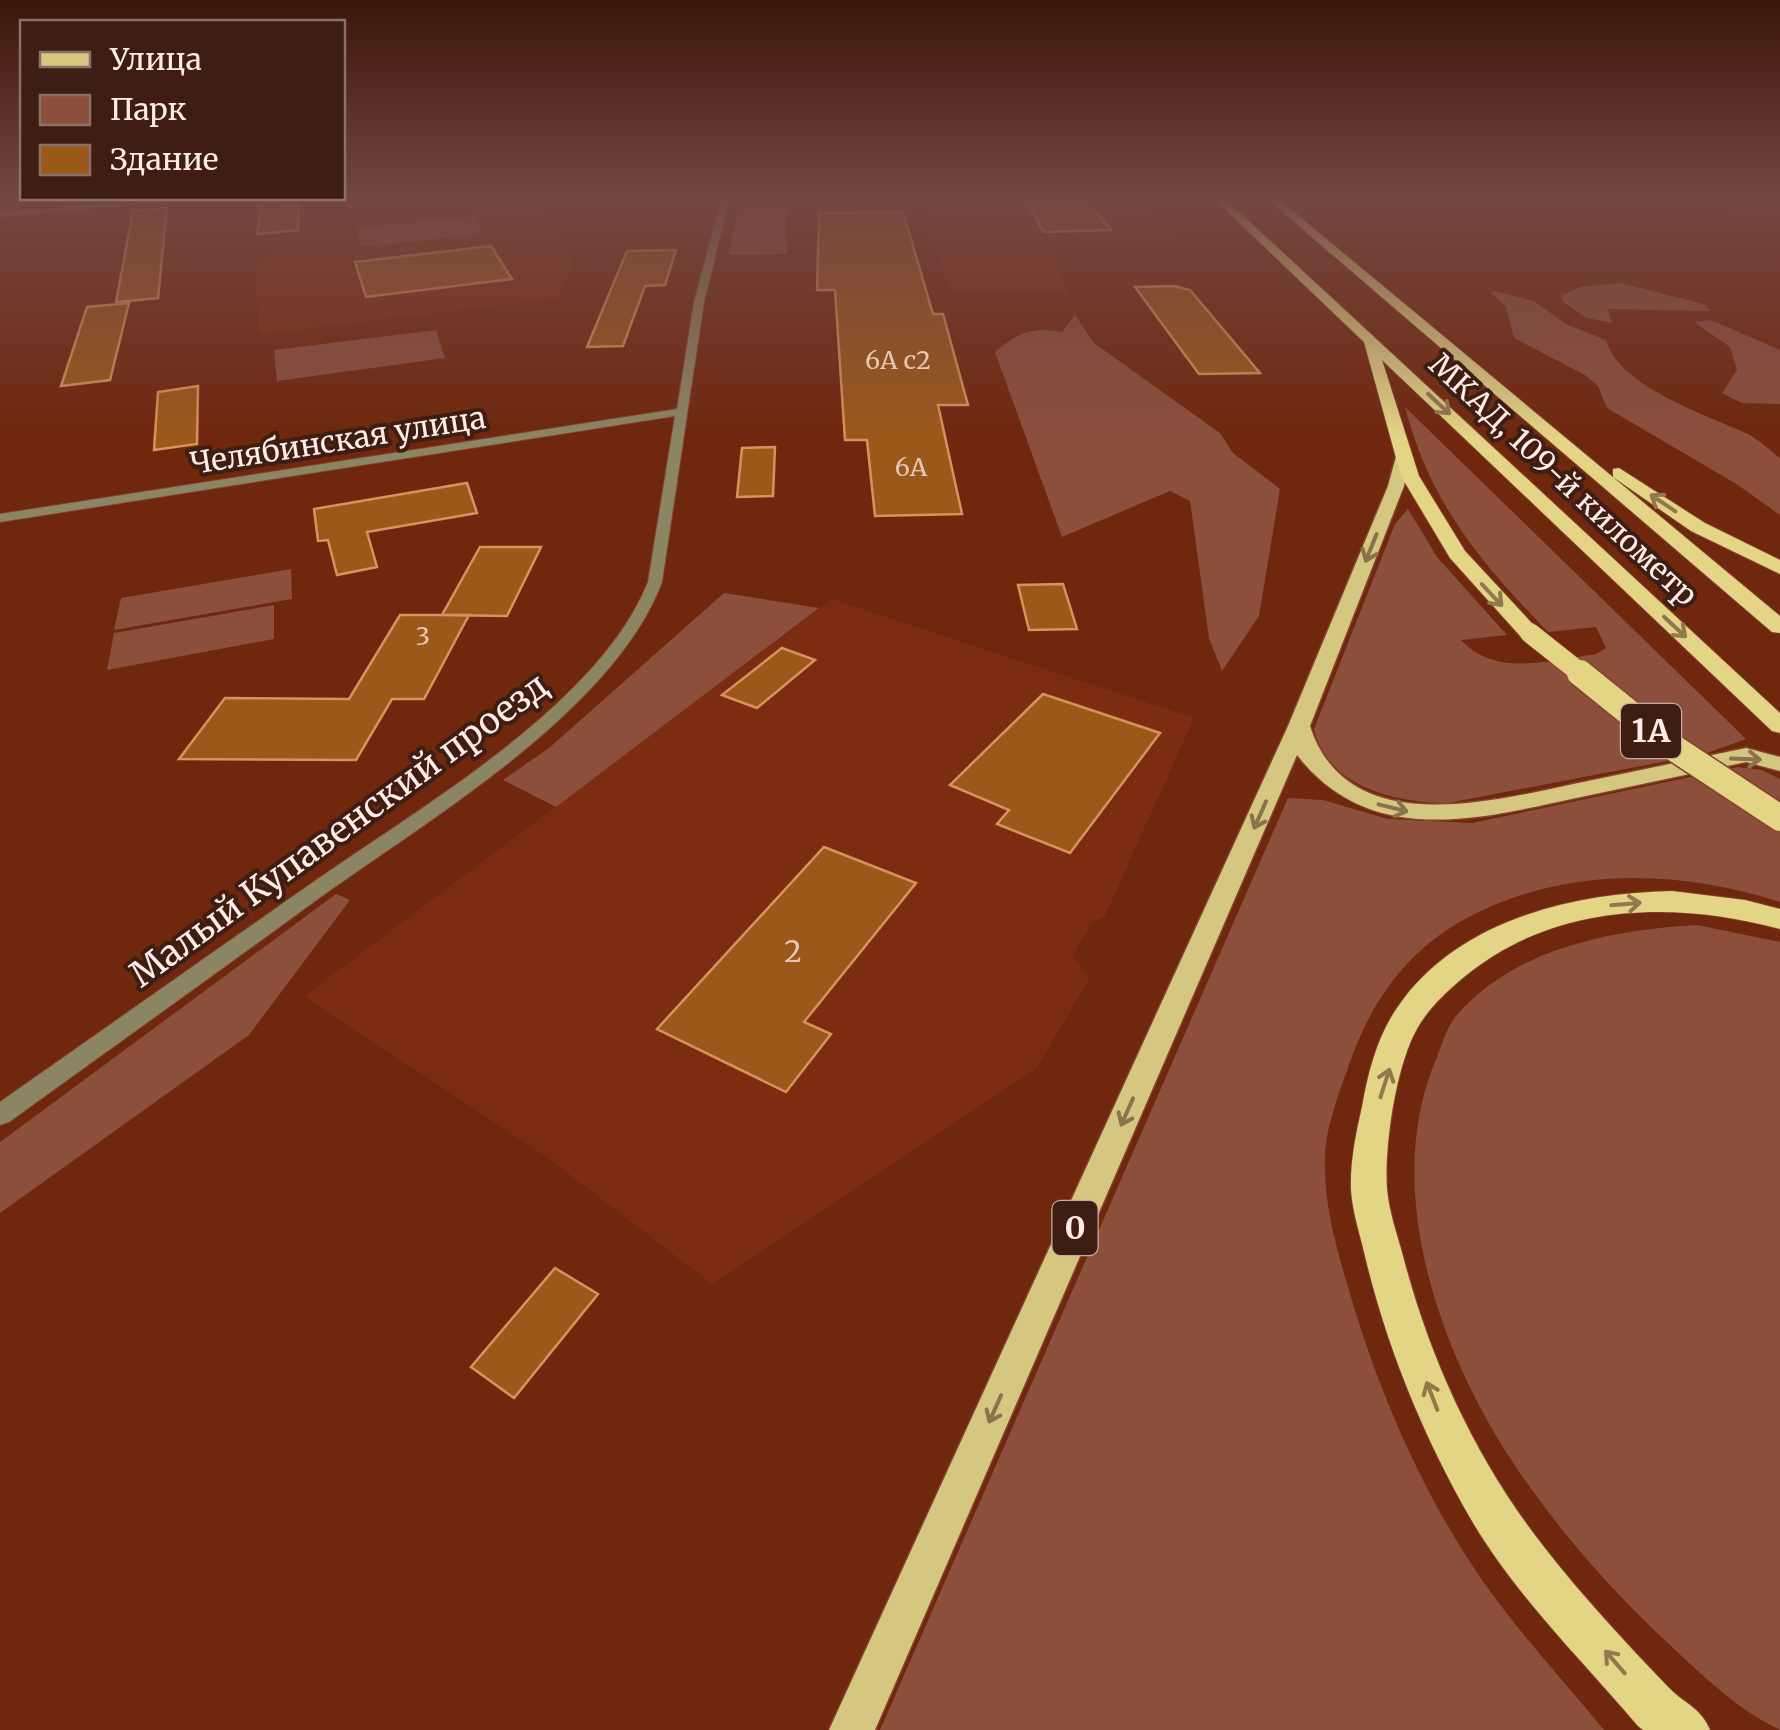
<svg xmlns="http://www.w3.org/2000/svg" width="1780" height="1730" font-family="Merriweather,serif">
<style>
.built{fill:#7c2c10}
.green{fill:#8b4f3c}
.building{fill:#9a581a;stroke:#d7935d;stroke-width:2.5}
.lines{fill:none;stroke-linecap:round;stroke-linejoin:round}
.minor-casing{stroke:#83432c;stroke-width:2}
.primary-casing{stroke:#83432c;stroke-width:3}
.trunk-casing{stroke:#83432c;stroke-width:2}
.minor{fill:#8c8563;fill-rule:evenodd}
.primary{fill:#d5c780;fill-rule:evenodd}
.trunk{fill:#e4d486;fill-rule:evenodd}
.trunk-bridge-far1-casing{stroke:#83432c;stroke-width:21;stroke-linecap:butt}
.trunk-bridge-casing{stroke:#83432c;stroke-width:29;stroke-linecap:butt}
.trunk-bridge-far1{stroke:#e4d486;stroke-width:20}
.trunk-bridge{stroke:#e4d486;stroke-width:26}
.oneway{stroke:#91794c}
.oneway2{stroke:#8a724a}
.labels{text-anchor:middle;stroke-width:8;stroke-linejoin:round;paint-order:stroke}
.far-number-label{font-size:25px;fill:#e6c7b4}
.far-street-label{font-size:30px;fill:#ffece7;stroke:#3e1e13}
.number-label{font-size:30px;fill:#e6c7b4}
.shield{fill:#3e1e13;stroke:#c5aea7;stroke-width:2.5}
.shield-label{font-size:32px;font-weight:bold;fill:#ffece7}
.street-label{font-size:35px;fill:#ffece7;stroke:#3e1e13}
</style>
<rect width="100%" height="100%" fill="#6f270e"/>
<path class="built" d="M991,197H1084L1095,209H1149L1177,238L1045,241L1069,295L950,291L920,201Z
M1677,197H1780V230Z
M537,207L574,263L557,298L259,335L255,261L275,255L278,239L327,227Z
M832,599L1194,718L1105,916L1091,923L1073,957L1090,978L1036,1069L712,1284L544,1155L304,996Z"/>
<path class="green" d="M739,203H786L787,254L728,255Z
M474,217L483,234L361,247L357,228Z
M1620,283L1704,304L1711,311L1608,309L1612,323L1587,318L1563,302L1561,296L1581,287Z
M1494,291L1534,301L1566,324L1606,340C1619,387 1707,415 1748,434C1759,440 1770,450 1780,458V515L1738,485L1607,408L1598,386L1585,375L1514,338L1506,307L1491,293Z
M1075,315L1094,343L1220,433L1233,453L1280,489L1259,616L1222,671L1209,638L1190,501L1170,491L1062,537L995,352C1017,333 1032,326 1062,332Z
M1711,320L1780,350V404L1742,403L1722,393L1737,370L1730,347L1694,322Z
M436,330L445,358L277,381L274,350Z
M1405,407L1746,739L1704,754L1448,803C1398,803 1327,788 1314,729L1395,524L1408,509L1437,557L1507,635L1461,640C1496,678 1551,660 1596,654L1606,648L1596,627L1548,632C1480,562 1430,503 1405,407Z
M291,569L292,599L114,630L121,598Z
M724,593L819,608L556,807L503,780L549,748Z
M274,605V639L107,670L114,633Z
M1738,767L1762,770L1780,779V902C1676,869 1563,866 1465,919C1407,951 1372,1000 1350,1062C1340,1091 1326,1126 1325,1156C1323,1201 1336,1247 1349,1290C1379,1396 1431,1513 1498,1602C1531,1646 1569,1687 1604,1730H880L1288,798L1323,800L1388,819L1472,823Z
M336,894L350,900L249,1035L0,1213V1142Z
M1697,925L1780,942V1730C1731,1706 1695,1668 1656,1632C1602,1580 1551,1521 1510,1458C1438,1347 1381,1185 1437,1057C1442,1044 1447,1027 1456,1016C1514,948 1612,930 1697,925Z"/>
<path class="building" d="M1026,199H1086L1111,230L1043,232Z
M299,200L298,230L257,234L261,203Z
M167,208L158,298L116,302L133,211Z
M903,212L933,314H943L968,405H938L962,514L875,516L867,440H845L835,290H817L819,213Z
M491,246L512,279L366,297L355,262Z
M676,250L665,285L645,286L623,346L587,347L627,251Z
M1174,286L1190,290L1260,373L1199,374L1135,287Z
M129,303L110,380L61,386L87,307Z
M198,386L197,444L154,450L158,392Z
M775,447L773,496L737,497L742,448Z
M467,483L477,513L367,532L377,567L337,575L328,540L318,541L314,509Z
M480,547H541L507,616L442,615Z
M1063,584L1077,629L1029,630L1018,585Z
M400,615H469L424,699H392L356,760L179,759L225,698L349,699Z
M782,648L815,660L757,708L722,695Z
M1043,694L1160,733L1070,853L997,824L1009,810L950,785Z
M824,847L916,883L804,1022L831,1034L786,1092L657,1029Z
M555,1268L598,1294L514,1398L471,1367Z"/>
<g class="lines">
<g class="minor-casing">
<path id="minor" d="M722,197H730L704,302L662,582C614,710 431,818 322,896C218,972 113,1047 9,1122L0,1125V1102C104,1029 208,956 312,883C419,808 599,705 648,582L675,416L0,522V514L677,409L694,302Z
M178,198H202L0,217V213Z"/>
</g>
<g class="primary-casing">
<path id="primary" d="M1397,453L1410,456L1404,486L1310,726C1348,844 1500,799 1588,781C1641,770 1693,759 1746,748L1780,757V771L1746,762C1691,774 1636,785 1581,797C1481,818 1371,850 1297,755L875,1730H829L1288,726L1388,486Z"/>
</g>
<g class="trunk-casing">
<path id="trunk" d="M1212,197H1223L1780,713V733L1772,731L1382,360L1419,476L1465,551L1541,633L1530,639L1522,638L1450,558L1401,476L1364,342Z
M1265,197H1276L1780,616V633L1772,632Z
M1619,468L1705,523L1780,560V574L1691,531L1613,477V469Z
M1672,891L1745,900L1780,909V929C1673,900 1553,903 1464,977C1447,991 1429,1008 1418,1027C1396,1064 1384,1147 1387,1189C1389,1212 1397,1234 1403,1256C1430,1360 1477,1462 1544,1547C1582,1596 1626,1643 1669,1688C1685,1704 1701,1708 1710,1730H1643L1638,1726C1581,1659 1517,1597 1472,1521C1424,1438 1387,1348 1365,1256C1360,1234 1352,1211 1351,1189C1350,1162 1356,1133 1362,1107C1368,1073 1377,1037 1397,1008C1456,920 1573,893 1672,891Z"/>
</g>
<use href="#minor" class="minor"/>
<use href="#primary" class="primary"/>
<use href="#trunk" class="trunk"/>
<g class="trunk-bridge-far1-casing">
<path id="trunk-bridge-far1" d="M1530,633L1583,675"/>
</g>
<g class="trunk-bridge-casing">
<path id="trunk-bridge" d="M1580,673L1668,744L1780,818"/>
</g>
<use href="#trunk-bridge-far1" class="trunk-bridge-far1"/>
<use href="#trunk-bridge" class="trunk-bridge"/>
</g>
<defs><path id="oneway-shaft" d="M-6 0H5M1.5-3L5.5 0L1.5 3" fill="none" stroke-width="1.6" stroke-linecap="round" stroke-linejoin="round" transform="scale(2.5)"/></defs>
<g class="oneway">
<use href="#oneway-shaft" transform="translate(1439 404) rotate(43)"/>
<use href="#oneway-shaft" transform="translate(1663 503) rotate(-146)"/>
<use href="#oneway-shaft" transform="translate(1492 595) rotate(47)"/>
<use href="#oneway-shaft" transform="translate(1675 627) rotate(43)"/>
<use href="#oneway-shaft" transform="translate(1626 904) rotate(-5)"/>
<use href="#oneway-shaft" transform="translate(1385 1083) rotate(-72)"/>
<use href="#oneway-shaft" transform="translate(1432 1396) rotate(-111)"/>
<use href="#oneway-shaft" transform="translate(1615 1662) rotate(-131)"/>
</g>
<g class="oneway2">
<use href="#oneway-shaft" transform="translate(1371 548) rotate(112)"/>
<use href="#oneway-shaft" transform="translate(1746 759) rotate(2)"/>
<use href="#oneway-shaft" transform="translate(1393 808) rotate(14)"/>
<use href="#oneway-shaft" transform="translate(1260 815) rotate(114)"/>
<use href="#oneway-shaft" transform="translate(1127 1112) rotate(114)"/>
<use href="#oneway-shaft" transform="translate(995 1409) rotate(114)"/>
</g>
<linearGradient id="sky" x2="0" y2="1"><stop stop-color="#3d1508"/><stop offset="0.45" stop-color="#744741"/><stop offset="1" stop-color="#744741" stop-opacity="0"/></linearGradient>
<rect width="1780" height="439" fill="url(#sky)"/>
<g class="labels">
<g class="far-number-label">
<text x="898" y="369">6А с2</text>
<text x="911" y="476">6А</text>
<text x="423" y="645">3</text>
</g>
<g class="far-street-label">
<text transform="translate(338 441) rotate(-9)" y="10">Челябинская улица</text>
<text transform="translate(1563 480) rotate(43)" y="10">МКАД, 109-й километр</text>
</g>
<g class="number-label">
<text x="793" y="962">2</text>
</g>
<g class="shield">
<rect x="1621" y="704" width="60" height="54" rx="8"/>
<rect x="1052.5" y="1201" width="45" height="54" rx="8"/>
</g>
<g class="shield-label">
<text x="1651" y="742">1A</text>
<text x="1075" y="1239">0</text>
</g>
<g class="street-label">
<text transform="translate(339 830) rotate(-36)" y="12">Малый Купавенский проезд</text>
</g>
</g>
<rect x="20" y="20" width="325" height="180" fill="#3e1e13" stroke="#8b7068" stroke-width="2.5"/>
<rect x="40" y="52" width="50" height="15" fill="#d5c780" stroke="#8b7068" stroke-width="2.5"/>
<text x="110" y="70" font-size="30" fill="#ffece7">Улица</text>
<rect x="40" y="95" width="50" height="30" fill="#8b4f3c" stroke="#8b7068" stroke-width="2.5"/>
<text x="110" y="120" font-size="30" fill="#ffece7">Парк</text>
<rect x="40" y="145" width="50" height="30" fill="#9a581a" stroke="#8b7068" stroke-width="2.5"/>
<text x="110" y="170" font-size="30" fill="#ffece7">Здание</text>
</svg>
